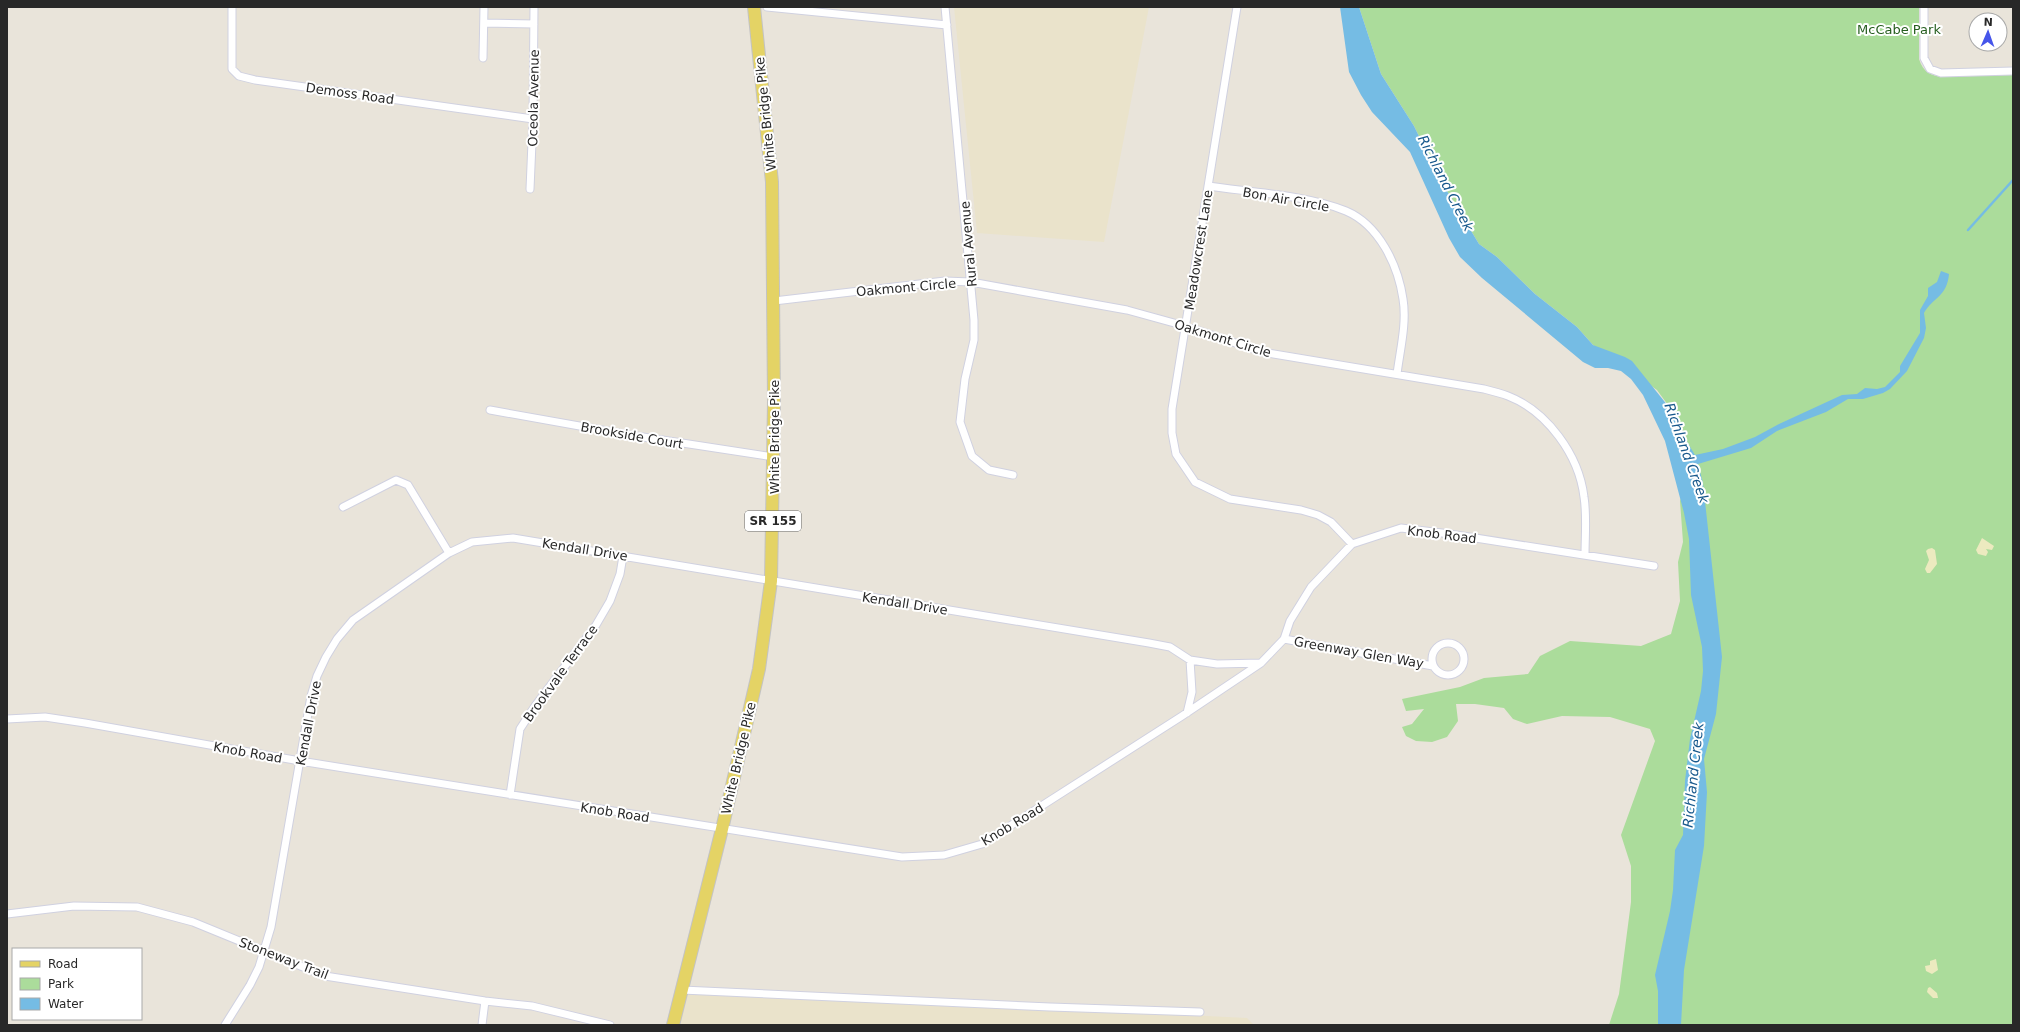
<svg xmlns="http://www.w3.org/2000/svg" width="2020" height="1032" font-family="'DejaVu Sans',sans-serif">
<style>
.education{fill:#eae3cb}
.green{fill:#abdc9b}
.sand{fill:#eceabf}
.water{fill:#75bce4}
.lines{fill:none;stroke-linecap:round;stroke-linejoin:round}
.stream{stroke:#75bce4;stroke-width:2.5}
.street-casing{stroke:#d0d1e0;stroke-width:9}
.primary-casing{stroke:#c3c3c3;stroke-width:14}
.street{stroke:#fff;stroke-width:7}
.primary{stroke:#e4d365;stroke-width:12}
.labels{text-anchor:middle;stroke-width:4;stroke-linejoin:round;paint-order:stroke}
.shield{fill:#fff;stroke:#686868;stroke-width:1}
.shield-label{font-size:12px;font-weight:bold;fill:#282828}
.park-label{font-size:13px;fill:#265e1f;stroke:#fff}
.street-label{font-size:13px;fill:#282828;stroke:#fff}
.water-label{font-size:14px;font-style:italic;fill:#18598c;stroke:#fff}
</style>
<rect width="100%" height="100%" fill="#e9e4da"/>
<path class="education" d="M954,7H1149L1104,242L977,233Z
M682,990L1247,1018L1254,1025H677Z"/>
<path class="green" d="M1359,7H1919V59C1923,72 1931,76 1943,77L2013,75V1025H1609L1619,994L1631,902V866L1621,835L1655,741L1650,729L1610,717L1562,716L1527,724L1513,719L1504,708L1475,704H1456L1458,721L1447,737L1432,742L1416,741L1406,736L1402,727L1412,724L1424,709L1406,711L1402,699L1460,687L1484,678L1528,674L1540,656L1570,641L1641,646L1671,634L1680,601L1678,562L1683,542L1680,501L1692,463L1686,440L1676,416L1657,390L1593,345L1577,327L1535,294L1497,257L1479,244L1441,181L1414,126L1381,74Z"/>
<path class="sand" d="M1982,538L1994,546L1992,550L1986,549L1988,552L1986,556L1978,554L1976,550Z
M1932,548L1935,550L1937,564L1930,573H1927L1925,569L1929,560L1926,551L1928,549Z
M1936,959L1938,970L1932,974L1926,971L1925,966L1930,965V961Z
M1930,987L1937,993L1938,998H1933L1927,992L1928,988Z"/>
<path class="water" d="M1340,7H1359L1381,74L1414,126L1441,181L1479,244L1497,257L1535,294L1577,327L1593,345L1625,357L1632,361L1676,416L1686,440L1695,455L1723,449L1755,437L1779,424L1842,395L1857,394L1865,388L1877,389L1885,387L1900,372V366L1920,333V310L1928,296V288L1937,282L1941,271L1949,274C1947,297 1933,297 1924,313L1926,328L1924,338L1907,371L1890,389L1883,393L1863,399H1848L1826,412L1777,431L1751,448L1698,464L1703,483L1722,657L1716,714L1704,759L1707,792L1704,846L1684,970L1681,1025H1658V991L1655,975L1670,911L1673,890L1675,850L1683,835L1685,781L1690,739L1701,691L1703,671L1702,647L1691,595L1689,539L1684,513L1665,441L1643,395L1631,379L1621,371L1608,368H1595L1583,362L1482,278L1460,257L1449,238L1410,152L1372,112L1361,95L1349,72Z"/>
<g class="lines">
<path class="stream" d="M1968,230L2013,180"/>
<g class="street-casing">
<path id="street" d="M232,7V69L239,76L255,80L533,119
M767,7L947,25
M945,7L974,320V340L965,379L960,422L972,456L989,470L1013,475
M1237,7L1172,409V433L1176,454L1195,482L1230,499L1301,510L1318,515L1331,522L1352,544
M1924,7V58L1930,69L1941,73L2013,71
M484,23L534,24
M483,58L484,7
M1208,186C1249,192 1308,195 1346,211C1379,225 1398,265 1403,299C1407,323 1400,350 1397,374
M530,189L533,119L534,7
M774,301L945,281L971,282L1127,310L1185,326L1262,352L1484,389C1492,391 1500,393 1508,396C1547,411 1579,455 1584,497C1587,515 1585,536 1585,555
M490,410L630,435L774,457
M343,507L396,480L408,485L449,553
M1284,639L1433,666
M1432 659a16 16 0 1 1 32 0a16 16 0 1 1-32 0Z
M1187,713L1192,692L1190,660
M7,719L45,717L85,723L300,761L902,857L944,855L982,844L1182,716L1261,663L1284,639L1290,621L1311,587L1352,544L1401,528L1450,534L1654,566
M510,795L520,729L535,706L596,625L610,601L620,574L623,556
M7,914L74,906L137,907L193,922L325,976L485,1001L532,1006L610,1025
M682,990L1050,1007L1200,1012
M225,1025L250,985L259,967L271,927L311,696L317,676L326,657L337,639L353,620L449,553L472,542L513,538L1149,643L1170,647L1190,660L1217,664L1261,663
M482,1025L485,1001"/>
</g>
<g class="primary-casing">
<path id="primary" d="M673,1025L722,829L759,669L771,581L774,401L772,182L754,7"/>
</g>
<use href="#street" class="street"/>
<use href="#primary" class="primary"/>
</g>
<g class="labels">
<rect class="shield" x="745" y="511" width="56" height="20" rx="3"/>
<g class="shield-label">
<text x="773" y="525">SR 155</text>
</g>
<g class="park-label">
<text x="1899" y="34">McCabe Park</text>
</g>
<g class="street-label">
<text transform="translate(350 93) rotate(8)" y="5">Demoss Road</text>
<text transform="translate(533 98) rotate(-89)" y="5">Oceola Avenue</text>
<text transform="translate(765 114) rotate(-96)" y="5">White Bridge Pike</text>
<text transform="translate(1286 199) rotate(10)" y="5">Bon Air Circle</text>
<text transform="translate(968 244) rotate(-95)" y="5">Rural Avenue</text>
<text transform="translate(1198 250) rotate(-81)" y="5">Meadowcrest Lane</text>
<text transform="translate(906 287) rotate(-5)" y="5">Oakmont Circle</text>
<text transform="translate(1223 338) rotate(17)" y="5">Oakmont Circle</text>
<text transform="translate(632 435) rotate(10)" y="5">Brookside Court</text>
<text transform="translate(774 437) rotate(-90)" y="5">White Bridge Pike</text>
<text transform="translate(1442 534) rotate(7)" y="5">Knob Road</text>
<text transform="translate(585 549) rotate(9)" y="5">Kendall Drive</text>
<text transform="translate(905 603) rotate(9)" y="5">Kendall Drive</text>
<text transform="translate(1359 652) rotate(10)" y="5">Greenway Glen Way</text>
<text transform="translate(560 673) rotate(-54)" y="5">Brookvale Terrace</text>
<text transform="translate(308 723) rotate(-79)" y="5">Kendall Drive</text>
<text transform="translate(248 752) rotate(10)" y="5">Knob Road</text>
<text transform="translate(738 758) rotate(-77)" y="5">White Bridge Pike</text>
<text transform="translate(615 812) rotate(9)" y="5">Knob Road</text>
<text transform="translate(1012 824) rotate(-31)" y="5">Knob Road</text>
<text transform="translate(284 958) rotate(21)" y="5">Stoneway Trail</text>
</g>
<g class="water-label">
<text transform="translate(1446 183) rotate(63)" y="5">Richland Creek</text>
<text transform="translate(1687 453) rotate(70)" y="5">Richland Creek</text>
<text transform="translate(1693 775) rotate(-84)" y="5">Richland Creek</text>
</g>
</g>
<rect width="2020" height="1032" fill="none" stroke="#282828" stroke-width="16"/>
<rect x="12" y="948" width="130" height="72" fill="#ffffff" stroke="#a9a9a9"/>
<rect x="20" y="961" width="20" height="6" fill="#e4d365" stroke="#a9a9a9"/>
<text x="48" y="968" font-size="12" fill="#282828">Road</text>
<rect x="20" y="978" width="20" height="12" fill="#abdc9b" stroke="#a9a9a9"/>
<text x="48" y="988" font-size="12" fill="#282828">Park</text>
<rect x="20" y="998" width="20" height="12" fill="#75bce4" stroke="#a9a9a9"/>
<text x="48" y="1008" font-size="12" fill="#282828">Water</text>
<g transform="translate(1988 32) rotate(2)"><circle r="19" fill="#ffffff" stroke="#a9a9a9"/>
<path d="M0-3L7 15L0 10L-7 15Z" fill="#4655ea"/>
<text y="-6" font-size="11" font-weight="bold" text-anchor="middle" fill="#282828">N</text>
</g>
</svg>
